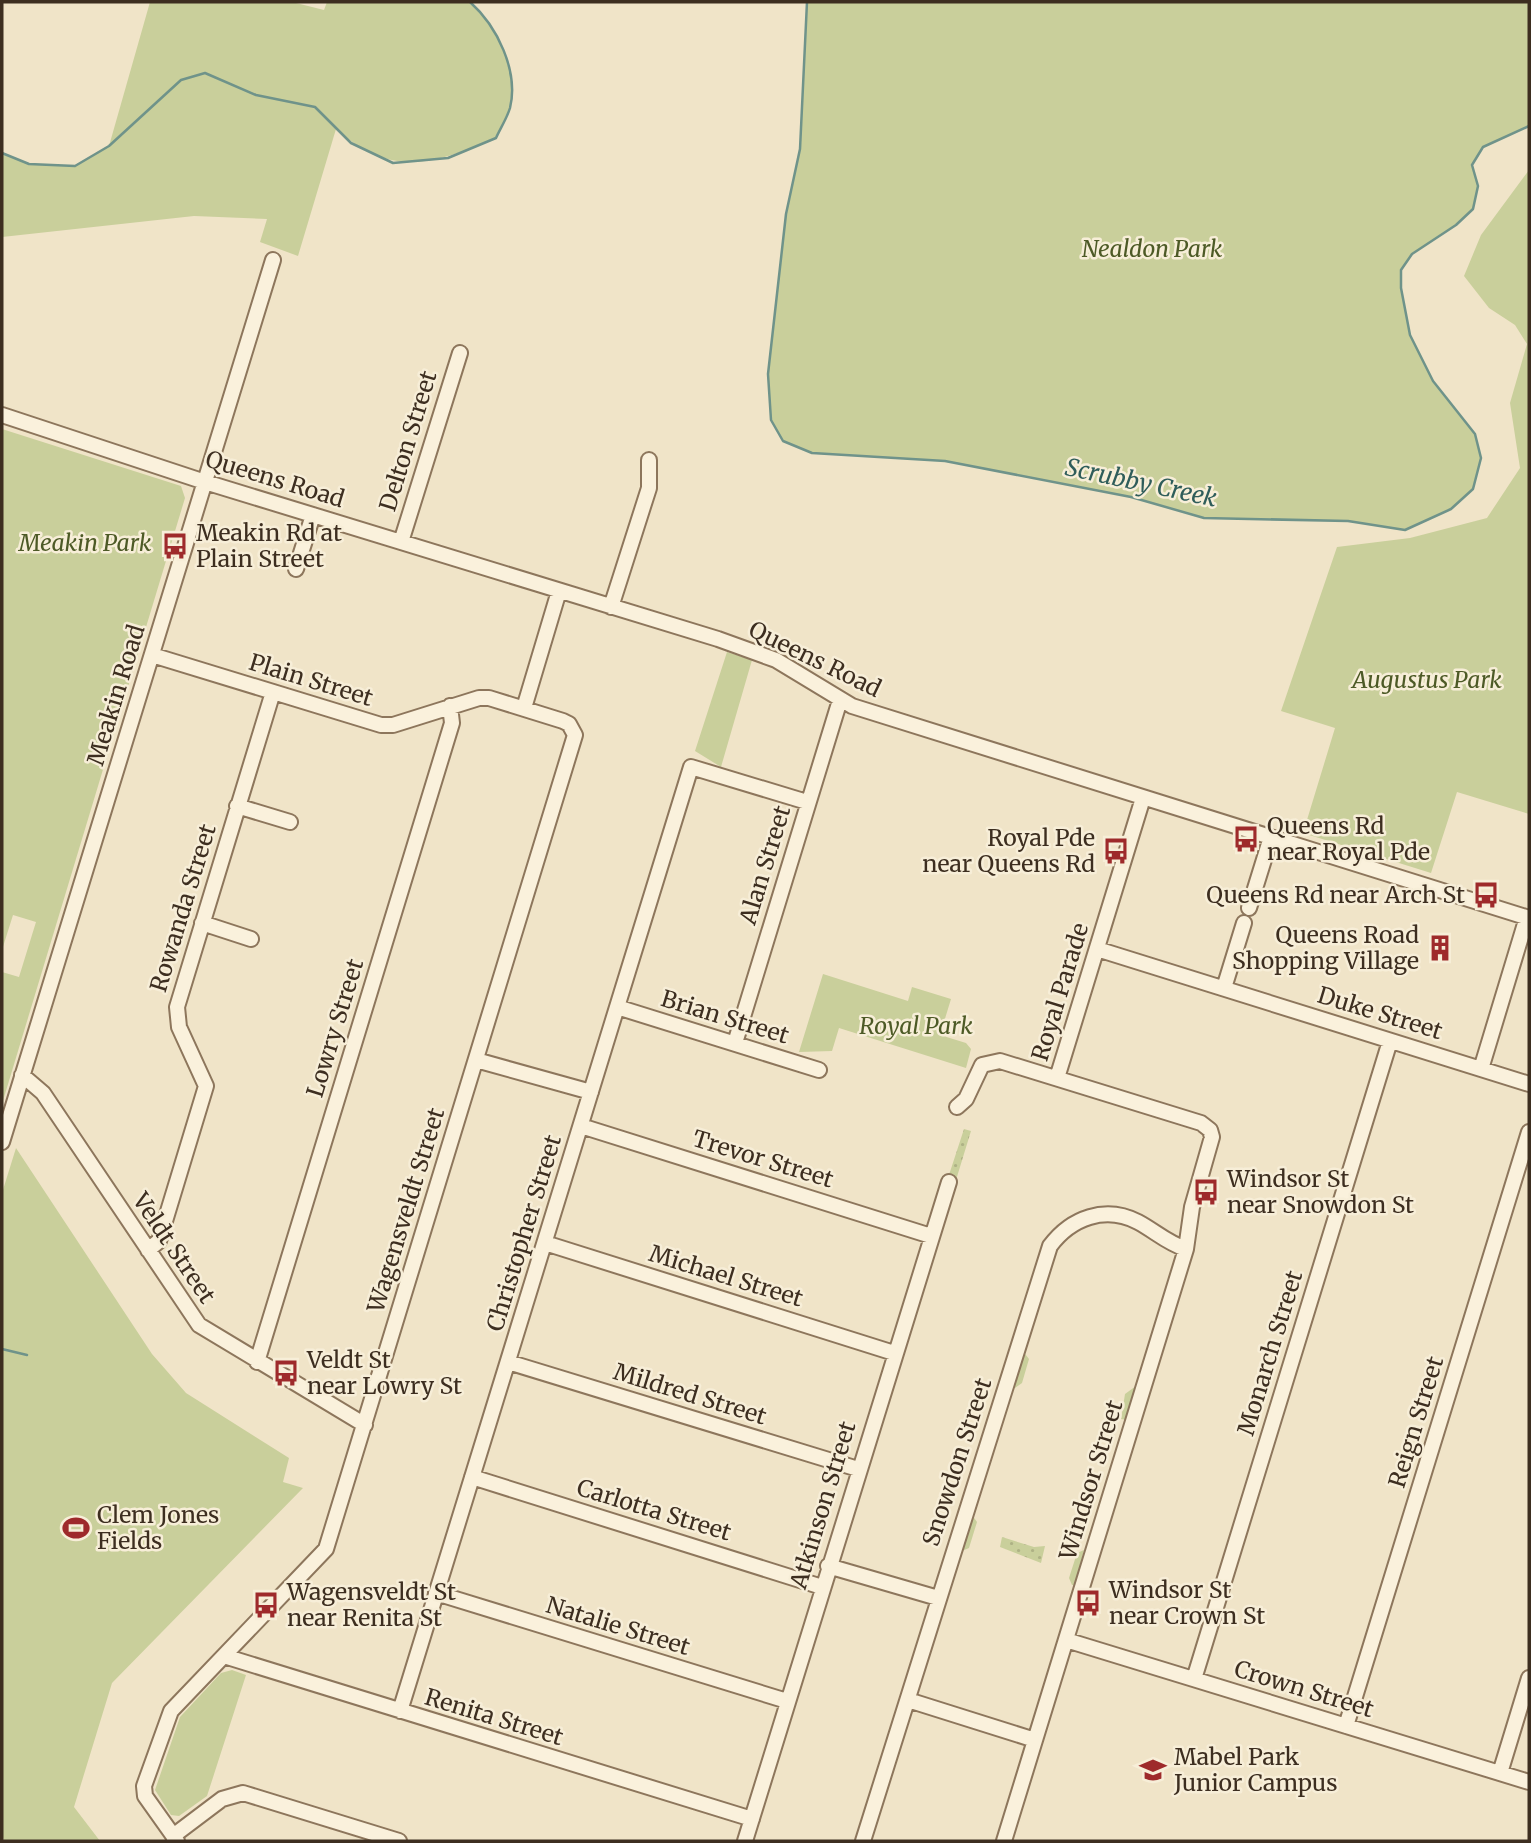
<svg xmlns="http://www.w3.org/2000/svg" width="1531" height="1843" font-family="Merriweather,serif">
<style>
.grass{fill:url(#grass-dots)}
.green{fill:#c9cf9b}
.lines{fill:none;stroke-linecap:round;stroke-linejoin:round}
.stream{stroke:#6f938a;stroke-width:2.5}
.minor-casing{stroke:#8d765c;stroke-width:18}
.minor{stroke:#faf1dc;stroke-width:14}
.labels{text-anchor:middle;stroke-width:5;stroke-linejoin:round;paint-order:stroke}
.park-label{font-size:23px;font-style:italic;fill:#4d5a26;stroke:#f7eed8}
.street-label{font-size:23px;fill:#3d2e20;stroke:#f7eed8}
.poi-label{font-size:23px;fill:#3d2e20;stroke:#f7eed8;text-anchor:start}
.water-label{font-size:24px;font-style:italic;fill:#2f5d5a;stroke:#f7eed8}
</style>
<defs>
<pattern id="grass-dots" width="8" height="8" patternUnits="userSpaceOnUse" patternTransform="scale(1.75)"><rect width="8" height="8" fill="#c9cf9b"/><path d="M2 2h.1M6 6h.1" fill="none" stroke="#aeb285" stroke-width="1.8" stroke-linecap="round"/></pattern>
</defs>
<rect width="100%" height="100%" fill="#f0e4c8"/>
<path class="grass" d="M964,1129L971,1131L956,1180L948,1178Z
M1002,1537L1034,1547L1045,1546L1041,1563L1000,1547Z"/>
<path class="green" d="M150,2H292L324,10L327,2H470C497,26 519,71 510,108C507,118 500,129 496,138C432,165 392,178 336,129L298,256L260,242L267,219L194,216L2,237V153L29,164L75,166L109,146Z
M807,2H1529V126L1483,147L1472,165L1478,186L1473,209L1456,225L1412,254L1401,270V288L1410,335L1433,381L1475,434L1481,458L1473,489L1451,509L1405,530L1348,521L1204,518L1131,497L946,461L812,453L783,441L771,420L768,374L786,214L800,149Z
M1529,170V814L1457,792L1431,873L1303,833L1335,728L1281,711L1337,547L1410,538L1487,518L1520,468L1510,403L1527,344L1515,325L1489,308L1464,276L1481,235Z
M2,429L181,486L185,498L2,1104V972L19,977L36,922L13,915L2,950Z
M727,652L752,660L721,767L695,751Z
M823,974L908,1001L912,987L951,999L940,1035L966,1043L971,1049L966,1068L839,1028L832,1051L799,1052Z
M16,1148L152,1354L186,1393L289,1458L283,1482L303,1488L112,1683L74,1807L100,1841H4L2,1834V1193Z
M1022,1350L1029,1359L1022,1383L1015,1388L1011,1387Z
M1136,1386L1127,1420L1121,1419L1125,1394Z
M972,1515L977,1522L969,1548L962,1551Z
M1084,1550L1075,1585H1072L1069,1578L1077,1553Z
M232,1670L246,1675L207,1796L179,1816L171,1815L155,1790L180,1717L221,1673Z"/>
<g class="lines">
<path class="stream" d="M807,2L800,149L786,214L768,374L771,420L783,441L812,453L945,461L1131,497L1204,518L1348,521L1405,530L1451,509L1473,489L1481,458L1475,434L1433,381L1410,335L1401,288V270L1412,254L1456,225L1473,209L1478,186L1472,165L1483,147L1529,126
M2,153L29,164L75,166L109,146L181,80L205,73L256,95L315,107L351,143L393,163L448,158L496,138C500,129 507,118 510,108C519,71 497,26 470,2
M2,1349L27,1355"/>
<g class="minor-casing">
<path id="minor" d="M2,415L205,482L718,639L776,660L852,706L1529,918
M401,542L460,353
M296,569L313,515
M611,607L649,488V460
M152,655L381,725H393L479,698H489L563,721L569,724L575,735L326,1549L171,1711L144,1786L145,1796L177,1841
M524,708L559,591
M237,806L290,822
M1249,908L1271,837
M202,923L251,939
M1097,949L1529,1084
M1224,988L1244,923
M617,1007L819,1070
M735,1043L840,700
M476,1060L591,1092
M1481,1069L1527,917
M22,1075L43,1093L199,1325L365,1425
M1057,1078L1143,798
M957,1107L966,1099L982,1065L1000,1061L1201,1123L1210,1130L1212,1137L1192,1207L1186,1249L1004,1841
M581,1126L931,1236
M2,1142L273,260
M545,1243L894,1353
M148,1250L159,1241L206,1086L179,1027L177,1007L273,692
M257,1362L452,723L450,706
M508,1362L858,1469
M472,1477L822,1587
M828,1566L938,1598
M436,1593L787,1701
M1066,1640L1529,1782
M224,1656L752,1819
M1194,1679L1390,1041
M908,1700L1035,1740
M400,1711L691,767L807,802
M1346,1726L1529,1132
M1500,1773L1529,1678
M173,1836L222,1799L243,1793L399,1841
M745,1841L949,1182
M863,1841L1050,1246C1071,1218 1105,1205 1138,1222C1155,1231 1167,1243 1186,1249"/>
</g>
<use href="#minor" class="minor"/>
</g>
<defs>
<g id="bus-bare" transform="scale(2.1)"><path d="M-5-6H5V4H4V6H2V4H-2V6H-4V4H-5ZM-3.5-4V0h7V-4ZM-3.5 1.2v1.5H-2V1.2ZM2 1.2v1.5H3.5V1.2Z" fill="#9e2a2b" stroke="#f7eed8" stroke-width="2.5" paint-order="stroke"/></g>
<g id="building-bare" transform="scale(2.1)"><path d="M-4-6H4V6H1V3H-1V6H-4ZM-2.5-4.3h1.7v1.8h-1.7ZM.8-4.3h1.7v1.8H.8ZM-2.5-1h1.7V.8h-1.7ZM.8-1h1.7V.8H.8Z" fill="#9e2a2b" stroke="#f7eed8" stroke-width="2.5" paint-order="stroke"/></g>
<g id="stadium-bare" transform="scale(2.1)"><path d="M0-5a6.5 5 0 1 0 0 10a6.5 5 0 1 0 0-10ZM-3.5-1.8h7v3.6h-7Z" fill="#9e2a2b" stroke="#f7eed8" stroke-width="2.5" paint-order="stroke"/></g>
<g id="school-bare" transform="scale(2.1)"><path d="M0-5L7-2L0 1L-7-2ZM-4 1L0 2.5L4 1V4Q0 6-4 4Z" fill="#9e2a2b" stroke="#f7eed8" stroke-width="2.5" paint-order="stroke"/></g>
</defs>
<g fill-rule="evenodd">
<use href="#bus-bare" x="175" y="546"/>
<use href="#bus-bare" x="1246" y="839"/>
<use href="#bus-bare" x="1116" y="851"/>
<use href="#bus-bare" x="1486" y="895"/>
<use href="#building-bare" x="1440" y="948"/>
<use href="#bus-bare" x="1206" y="1192"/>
<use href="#bus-bare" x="286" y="1373"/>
<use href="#stadium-bare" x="76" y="1528"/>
<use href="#bus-bare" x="1088" y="1603"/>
<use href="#bus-bare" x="266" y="1605"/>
<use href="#school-bare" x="1153" y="1770"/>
</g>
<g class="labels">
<g class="park-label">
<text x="1152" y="257">Nealdon Park</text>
<text x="85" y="551">Meakin Park</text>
<text x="1427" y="688">Augustus Park</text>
<text x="916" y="1034">Royal Park</text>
</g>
<g class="street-label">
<text transform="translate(408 441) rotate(-73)" y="8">Delton Street</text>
<text transform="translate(275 479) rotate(17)" y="8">Queens Road</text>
<text transform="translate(815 659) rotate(26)" y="8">Queens Road</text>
<text transform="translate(311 680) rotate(17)" y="8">Plain Street</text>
<text transform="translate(116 695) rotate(-73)" y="8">Meakin Road</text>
<text transform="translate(765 865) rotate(-73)" y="8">Alan Street</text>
<text transform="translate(183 908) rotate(-73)" y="8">Rowanda Street</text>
<text transform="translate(1060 992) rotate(-73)" y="8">Royal Parade</text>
<text transform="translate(1380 1013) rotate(17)" y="8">Duke Street</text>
<text transform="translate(725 1017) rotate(17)" y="8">Brian Street</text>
<text transform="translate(335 1028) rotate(-73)" y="8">Lowry Street</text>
<text transform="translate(763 1159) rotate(17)" y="8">Trevor Street</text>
<text transform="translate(406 1210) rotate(-73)" y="8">Wagensveldt Street</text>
<text transform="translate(524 1233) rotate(-73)" y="8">Christopher Street</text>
<text transform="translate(174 1248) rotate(56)" y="8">Veldt Street</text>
<text transform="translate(726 1276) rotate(17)" y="8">Michael Street</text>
<text transform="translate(1270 1353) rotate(-73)" y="8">Monarch Street</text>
<text transform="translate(690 1394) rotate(17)" y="8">Mildred Street</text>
<text transform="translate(1416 1422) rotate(-73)" y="8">Reign Street</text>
<text transform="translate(957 1462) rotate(-72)" y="8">Snowdon Street</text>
<text transform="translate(1091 1480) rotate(-73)" y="8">Windsor Street</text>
<text transform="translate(823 1505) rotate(-73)" y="8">Atkinson Street</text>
<text transform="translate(654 1510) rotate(17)" y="8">Carlotta Street</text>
<text transform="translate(618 1626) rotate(17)" y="8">Natalie Street</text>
<text transform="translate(1304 1689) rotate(17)" y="8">Crown Street</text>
<text transform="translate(494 1717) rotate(17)" y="8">Renita Street</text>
</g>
<g class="poi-label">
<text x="196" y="541">Meakin Rd at<tspan x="196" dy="26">Plain Street</tspan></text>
<text x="1267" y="834">Queens Rd<tspan x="1267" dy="26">near Royal Pde</tspan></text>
<text x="1095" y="846" text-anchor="end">Royal Pde<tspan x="1095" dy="26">near Queens Rd</tspan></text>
<text x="1465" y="903" text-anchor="end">Queens Rd near Arch St</text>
<text x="1419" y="943" text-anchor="end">Queens Road<tspan x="1419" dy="26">Shopping Village</tspan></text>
<text x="1227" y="1187">Windsor St<tspan x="1227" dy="26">near Snowdon St</tspan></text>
<text x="307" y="1368">Veldt St<tspan x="307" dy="26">near Lowry St</tspan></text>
<text x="97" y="1523">Clem Jones<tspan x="97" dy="26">Fields</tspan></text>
<text x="1109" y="1598">Windsor St<tspan x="1109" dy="26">near Crown St</tspan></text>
<text x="287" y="1600">Wagensveldt St<tspan x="287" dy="26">near Renita St</tspan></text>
<text x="1174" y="1765">Mabel Park<tspan x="1174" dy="26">Junior Campus</tspan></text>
</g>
<g class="water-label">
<text transform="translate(1141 483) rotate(12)" y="8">Scrubby Creek</text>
</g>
</g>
<rect width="1531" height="1843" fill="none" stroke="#3d2e20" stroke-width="7"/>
</svg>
